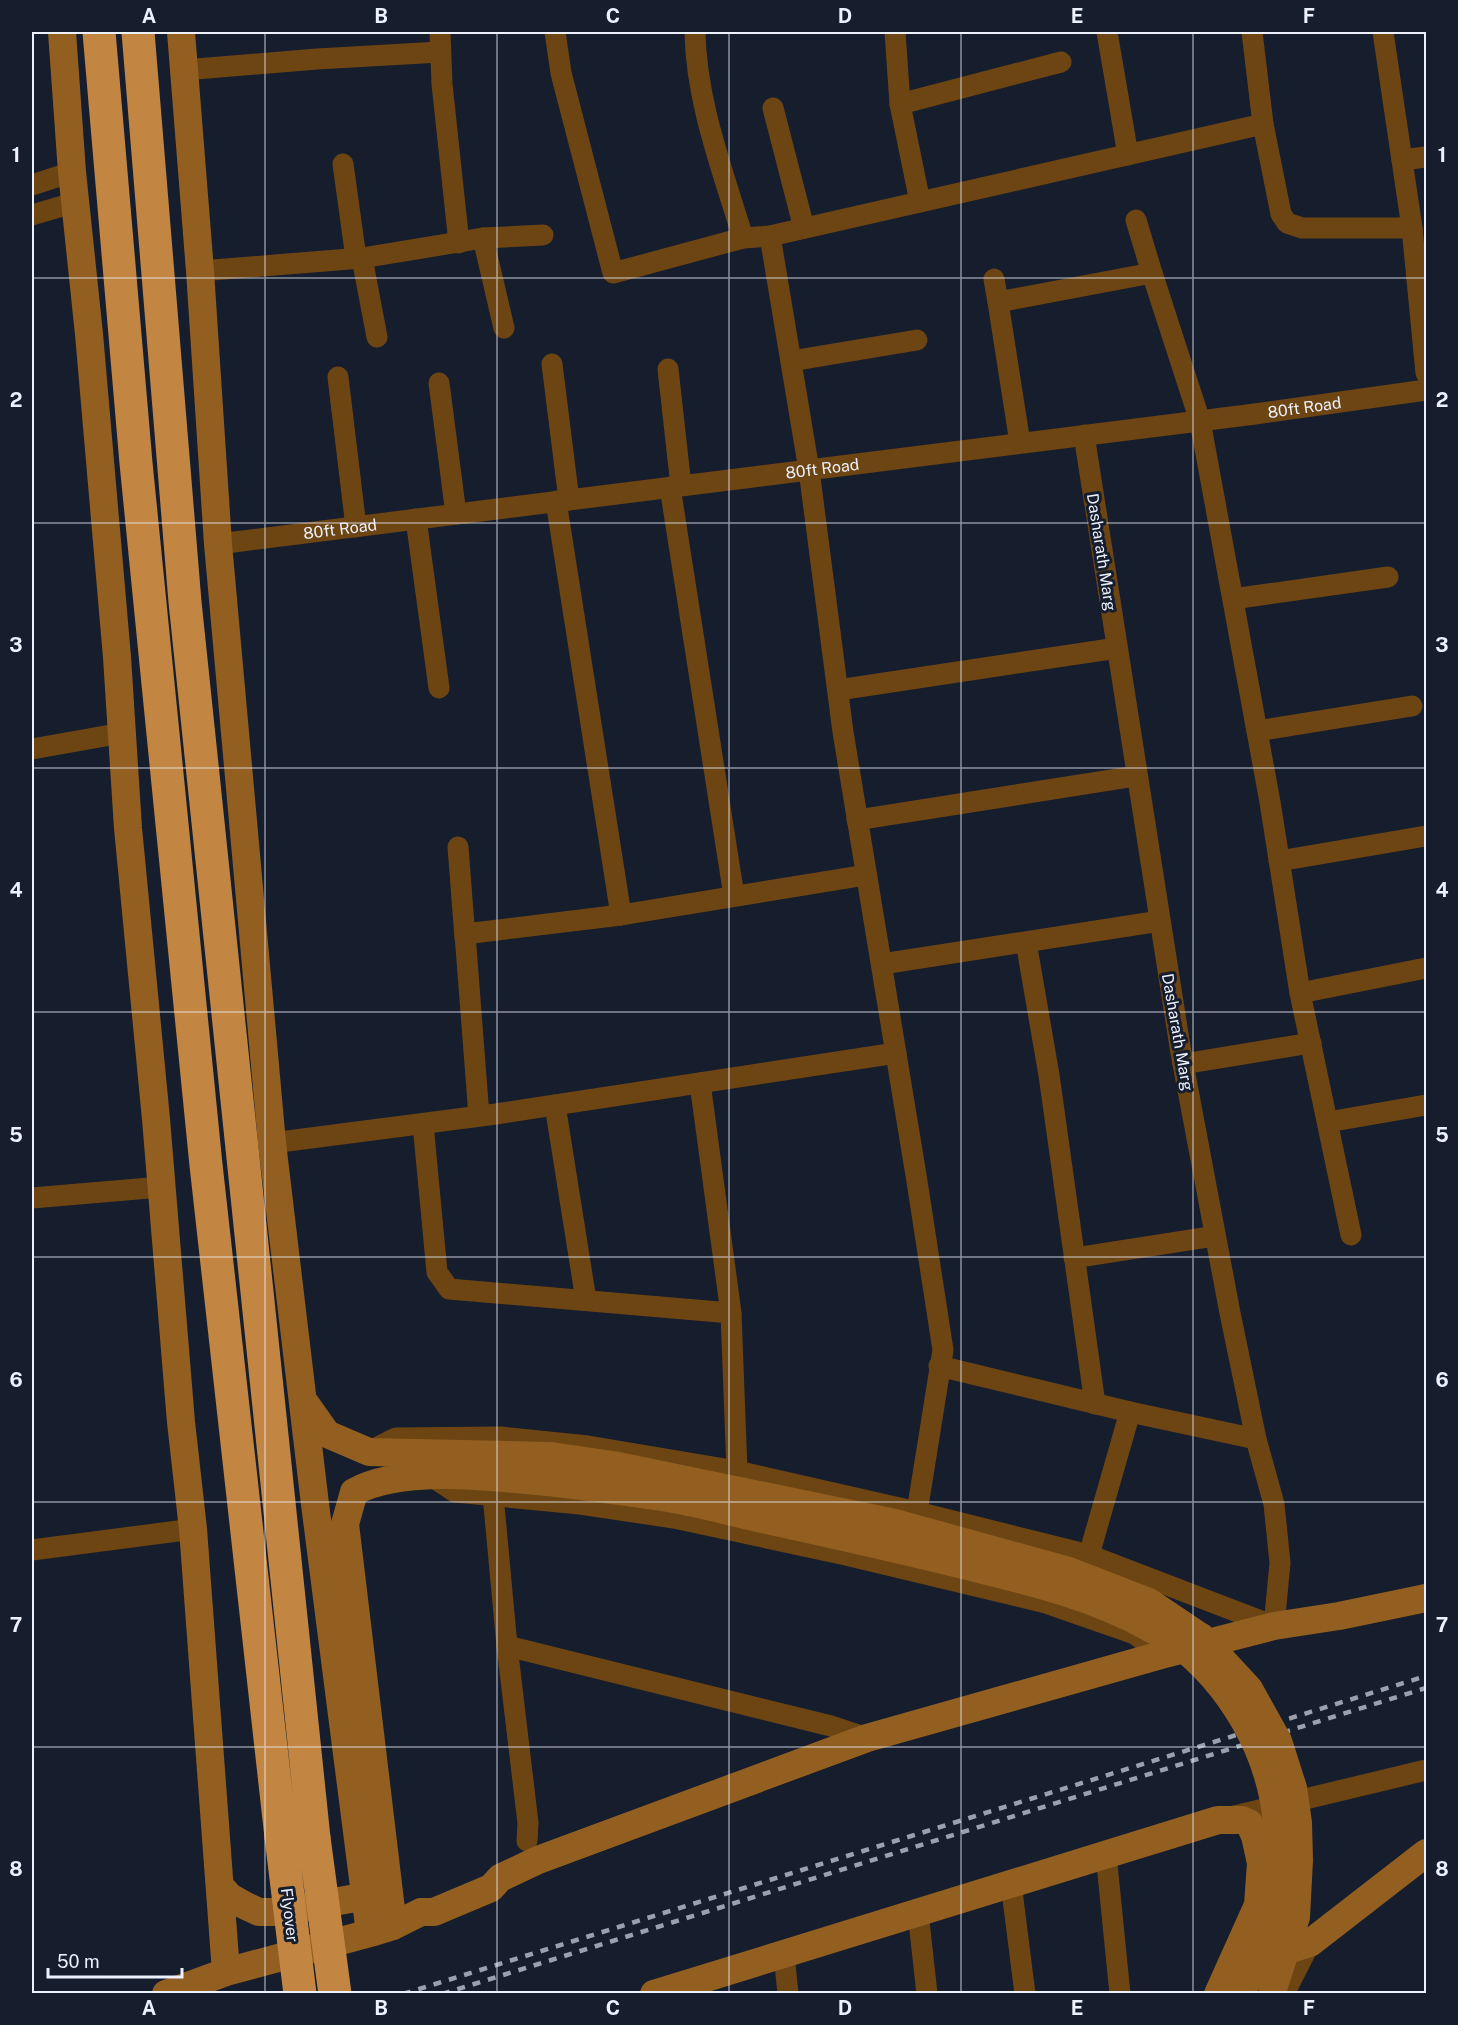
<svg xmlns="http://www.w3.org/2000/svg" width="1458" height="2025" font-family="'Public Sans',sans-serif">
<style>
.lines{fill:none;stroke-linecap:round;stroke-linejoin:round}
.street{stroke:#6d4513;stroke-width:21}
.secondary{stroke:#925f20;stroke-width:28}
.highway{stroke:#c28642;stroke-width:33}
.rail{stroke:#9aa0ad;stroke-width:4.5;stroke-dasharray:8 8;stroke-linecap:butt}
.secondary-bridge{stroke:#925f20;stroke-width:28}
.highway-bridge{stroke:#c28642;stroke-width:33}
.grid{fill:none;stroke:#ecf1fd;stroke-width:1.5;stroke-opacity:0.55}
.labels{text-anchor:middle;stroke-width:6;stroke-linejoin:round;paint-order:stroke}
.street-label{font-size:16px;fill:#ecf1fd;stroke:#161d2d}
.neatline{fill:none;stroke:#ecf1fd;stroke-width:2}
.grid-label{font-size:20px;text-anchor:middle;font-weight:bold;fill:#ecf1fd}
</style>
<rect width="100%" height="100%" fill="#161d2d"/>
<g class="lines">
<g class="street">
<path d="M440,32L442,84L459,243"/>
<path d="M555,32L561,73L613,273L743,238L770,236L1263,124"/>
<path d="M695,32C696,102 723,171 743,238"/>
<path d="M895,32L900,104L920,202"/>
<path d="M1107,32L1128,155"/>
<path d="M1252,32L1263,124L1281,214L1287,223L1302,228H1412"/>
<path d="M1383,32L1412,228L1426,373"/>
<path d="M184,70L317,59L440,52"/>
<path d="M900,104L1061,62"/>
<path d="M773,108L804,228"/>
<path d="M1402,160L1426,157"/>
<path d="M343,164L356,258"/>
<path d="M32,185L72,172"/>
<path d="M32,215L76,202"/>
<path d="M1136,220L1152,273"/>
<path d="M770,236L809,470L843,732L916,1175L943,1350L917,1512"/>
<path d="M483,238L504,328"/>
<path d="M362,258L377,337"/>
<path d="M200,271L362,258L483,238L543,235"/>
<path d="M994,279L998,302"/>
<path d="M791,361L917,340"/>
<path d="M552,364L569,500"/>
<path d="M668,369L681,486"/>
<path d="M338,377L356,527"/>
<path d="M439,383L456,514"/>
<path d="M1020,443L998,302L1152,273L1200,421L1270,802L1300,993L1351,1235"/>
<path d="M670,487L734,896"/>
<path d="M556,501L621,915"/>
<path d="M416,519L439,688"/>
<path id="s1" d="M218,544L1255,414L1426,390"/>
<path d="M1233,599L1388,577"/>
<path d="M838,690L1117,648"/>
<path d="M1257,731L1412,706"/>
<path d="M32,749L122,733"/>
<path d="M857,820L1136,776"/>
<path d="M458,847L465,938"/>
<path d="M1279,861L1426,836"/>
<path d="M1026,942L1049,1075L1095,1404"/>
<path d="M882,964L1160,921"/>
<path d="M1300,993L1426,968"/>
<path d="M1183,1064L1311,1043"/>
<path d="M700,1083L731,1313L737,1471"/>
<path d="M555,1105L586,1300"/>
<path d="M479,1116L465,934L621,915L866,875"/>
<path d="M1328,1122L1426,1105"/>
<path d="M423,1124L437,1272L449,1289L731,1313"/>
<path d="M272,1143L496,1114L896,1053"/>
<path d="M32,1198L161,1187"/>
<path d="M1074,1258L1215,1236"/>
<path d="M939,1366L1130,1412L1256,1439"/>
<path d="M370,1451L396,1438L501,1437L588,1446L737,1471L917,1512L1089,1555L1274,1626L1280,1563L1274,1504L1256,1439L1230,1313L1181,1053L1084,435"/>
<path d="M431,1476L455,1492L580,1504L674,1518L846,1555L1046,1603L1135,1634L1161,1655"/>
<path d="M493,1495L507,1646L528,1823L527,1841"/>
<path d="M32,1550L193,1529"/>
<path d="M1089,1555L1130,1412"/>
<path d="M507,1646L831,1726L867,1738"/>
<path d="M1230,1817L1426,1770"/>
<path d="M1106,1854L1120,1994"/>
<path d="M1011,1883L1025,1994"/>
<path d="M918,1912L927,1994"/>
<path d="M784,1954L788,1994"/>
<path d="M1284,1994L1310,1943"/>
</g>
<path class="secondary" d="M62,32L72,172L89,334L117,657L128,828L156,1119L181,1422L193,1529L226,1972
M181,32L200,271L218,544L272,1143L315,1504L370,1933
M303,1400L327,1434L369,1452L551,1456L613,1465L895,1523L1069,1571L1149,1602L1201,1637
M221,1887L230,1897L244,1905L259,1912H279L383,1893
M393,1926L345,1524L354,1492C405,1464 500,1478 557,1483
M1266,1957L1310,1943L1426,1853
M166,1994L226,1972L370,1933L393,1926L421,1912H434L491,1888L500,1878L538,1860L867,1738L1161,1655L1274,1626L1339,1616L1426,1598
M654,1994L1218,1820H1242L1249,1823L1255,1836L1261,1863L1258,1905L1218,1994"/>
<path class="highway" d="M99,32L136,463L206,1165L281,1837
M138,32L185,602L314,1838"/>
<path class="rail" d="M403,1994L1426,1676
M442,1994L1426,1688"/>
<path class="secondary-bridge" d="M557,1483C590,1487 623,1491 655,1496C692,1501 730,1512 767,1520C831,1534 895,1548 959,1564C1024,1580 1091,1595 1150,1628C1157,1632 1166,1635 1173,1640C1231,1683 1271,1752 1277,1824C1282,1882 1272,1944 1240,1994
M1201,1637L1249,1689L1278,1741L1293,1788L1298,1823L1299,1860L1296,1917L1273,1989"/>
<path class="highway-bridge" d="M281,1837L300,1994
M314,1838L335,1994"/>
</g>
<path class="grid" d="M265,32V1994M497,32V1994M729,32V1994M961,32V1994M1193,32V1994M32,278H1426M32,523H1426M32,768H1426M32,1012H1426M32,1257H1426M32,1502H1426M32,1747H1426"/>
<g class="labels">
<g class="street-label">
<text dy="6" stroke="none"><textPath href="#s1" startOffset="1095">80ft Road</textPath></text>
<text dy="6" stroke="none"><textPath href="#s1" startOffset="609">80ft Road</textPath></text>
<text dy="6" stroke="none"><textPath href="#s1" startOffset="123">80ft Road</textPath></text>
<text transform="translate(1102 552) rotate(81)" y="6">Dasharath Marg</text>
<text transform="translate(1178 1032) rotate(80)" y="6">Dasharath Marg</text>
<text transform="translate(290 1915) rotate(83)" y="6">Flyover</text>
</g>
</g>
<rect width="1458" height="2025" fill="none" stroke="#161d2d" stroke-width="66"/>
<path d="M48 1968v9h134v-9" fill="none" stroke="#ecf1fd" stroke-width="3"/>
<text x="57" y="1968" font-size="18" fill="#ecf1fd" stroke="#161d2d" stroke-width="4.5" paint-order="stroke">50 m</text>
<rect x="33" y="33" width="1392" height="1959" class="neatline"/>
<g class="grid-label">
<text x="149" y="23">A</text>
<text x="381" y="23">B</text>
<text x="613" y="23">C</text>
<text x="845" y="23">D</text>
<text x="1077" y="23">E</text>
<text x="1309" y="23">F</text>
<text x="16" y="162">1</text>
<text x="1442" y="162">1</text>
<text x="16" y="407">2</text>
<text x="1442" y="407">2</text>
<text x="16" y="652">3</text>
<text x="1442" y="652">3</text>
<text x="16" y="897">4</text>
<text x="1442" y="897">4</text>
<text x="16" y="1142">5</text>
<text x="1442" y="1142">5</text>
<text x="16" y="1387">6</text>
<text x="1442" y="1387">6</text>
<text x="16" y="1632">7</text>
<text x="1442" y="1632">7</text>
<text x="16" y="1876">8</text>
<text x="1442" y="1876">8</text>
<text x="149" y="2015">A</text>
<text x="381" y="2015">B</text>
<text x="613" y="2015">C</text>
<text x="845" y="2015">D</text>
<text x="1077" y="2015">E</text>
<text x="1309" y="2015">F</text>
</g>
</svg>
